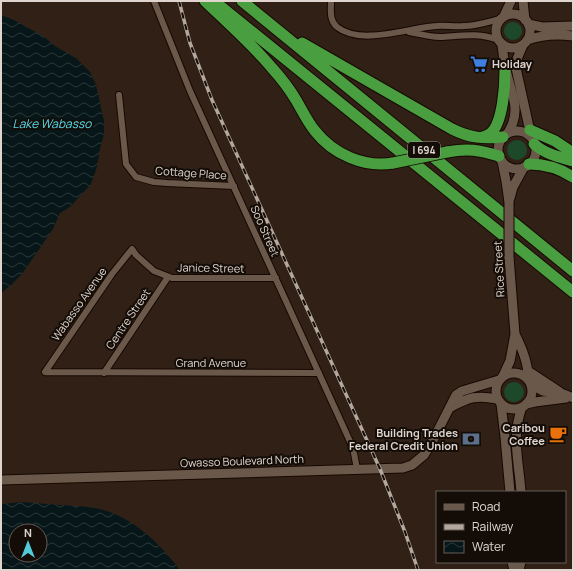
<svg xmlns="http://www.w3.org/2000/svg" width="574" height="571" font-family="Manrope,sans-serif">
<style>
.green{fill:#1d482a}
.water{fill:url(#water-waves);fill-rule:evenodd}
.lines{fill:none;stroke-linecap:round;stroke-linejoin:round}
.street-casing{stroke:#170902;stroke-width:8}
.secondary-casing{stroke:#170902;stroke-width:11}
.highway-casing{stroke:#170902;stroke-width:13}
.street{stroke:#6a584b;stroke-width:6}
.secondary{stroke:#6a584b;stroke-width:9}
.highway{stroke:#499f3f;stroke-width:11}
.rail-casing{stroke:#b3a79e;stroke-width:3.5}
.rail{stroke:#130c07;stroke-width:2;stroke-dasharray:6;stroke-linecap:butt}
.secondary-bridge-casing{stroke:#170902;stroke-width:11;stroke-linecap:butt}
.highway-bridge-casing{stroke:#170902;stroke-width:13;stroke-linecap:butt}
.secondary-bridge{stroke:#6a584b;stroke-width:9}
.highway-bridge{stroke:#499f3f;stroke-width:11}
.labels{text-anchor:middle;stroke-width:4;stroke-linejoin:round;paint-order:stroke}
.shield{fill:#130c07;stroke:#a29992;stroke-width:1}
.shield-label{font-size:10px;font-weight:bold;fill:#e0d5ce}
.poi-label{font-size:11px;font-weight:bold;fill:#e0d5ce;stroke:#130c07;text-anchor:end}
.street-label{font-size:11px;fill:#e0d5ce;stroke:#130c07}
.water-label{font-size:12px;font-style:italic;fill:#55d9ea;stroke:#130c07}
</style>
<defs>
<pattern id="water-waves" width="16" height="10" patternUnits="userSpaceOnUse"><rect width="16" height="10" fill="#071719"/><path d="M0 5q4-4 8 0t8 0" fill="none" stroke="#2b3839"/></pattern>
</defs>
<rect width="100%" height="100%" fill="#302015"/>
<path class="green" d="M504 31a9 9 0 1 1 18 0a9 9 0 1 1-18 0Z
M507 150a10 10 0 1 1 20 0a10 10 0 1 1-20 0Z
M504 392a10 10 0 1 1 20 0a10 10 0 1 1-20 0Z"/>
<path class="water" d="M1,15L14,20L43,36L55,46L76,58L90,72L96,85L104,121V135L100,148L97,167L91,184L70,207L60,213L53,229L22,274L9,287L1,293Z
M21,502C34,503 47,504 61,505C75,506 90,506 104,510C136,520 160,544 180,570H1V504ZM16,531H40V555H16Z"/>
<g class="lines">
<g class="street-casing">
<path id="street" d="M154,1L190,91L353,448L357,469
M331,1C331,10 329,20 337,27C361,46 408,28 436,26C445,25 455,27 464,26C476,26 488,22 500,19
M409,32C419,34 430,37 440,37C460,36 479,32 498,40
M119,95L126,164L136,177L154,182L167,183L234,186
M45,372L112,274L132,249L136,255L154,271L172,278H276
M45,372L319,373
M104,373L168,277"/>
</g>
<g class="secondary-casing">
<path id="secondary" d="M523,1L525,20
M496 31a17 17 0 1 1 34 0a17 17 0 1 1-34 0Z
M504,16L511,1
M528,24L542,27L573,26
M527,40C541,35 558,34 573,36
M502,45C503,53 504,62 506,70C511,94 523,111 507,134
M523,45L517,59L516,68L531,136
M498 150a19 19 0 1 1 38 0a19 19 0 1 1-38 0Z
M502,161L506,181L509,202
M510,198L513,187L524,167
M515,334C522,348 529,364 528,379
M528,371L560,392
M496 391a18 18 0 1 1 36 0a18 18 0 1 1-36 0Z
M503,376L510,361L515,334L509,257
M531,384L543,391L564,394L573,398
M501,404L505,437L510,492
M526,404L535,402L566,398
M451,407C469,397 477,395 497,399
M1,480L403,468L412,465L424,455L431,444L456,395L462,391L499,380
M521,492C519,462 511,437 522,407
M512,562L514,570
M519,570L521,562"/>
</g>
<g class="highway-casing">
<path id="highway" d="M205,1C227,22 253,45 272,68C281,78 289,88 296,100C302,110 307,121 315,131C333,154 364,168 393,163
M214,1L573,292
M242,1L573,271
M302,43L452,129C470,138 483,139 503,137
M530,130L555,141L573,153
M483,137C486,136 489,135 491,133C503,122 505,85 505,70
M534,144C545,154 559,157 573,161
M447,152C468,148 479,150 499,156
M529,164C546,164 559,168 573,177"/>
</g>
<use href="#street" class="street"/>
<use href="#secondary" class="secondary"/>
<use href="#highway" class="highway"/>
<g class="rail-casing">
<path id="rail" d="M179,1L190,43L212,100L380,469L405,532L418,570"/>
</g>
<use href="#rail" class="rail"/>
<g class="secondary-bridge-casing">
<path id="secondary-bridge" d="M509,257V202"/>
</g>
<g class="highway-bridge-casing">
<path id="highway-bridge" d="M393,163L447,152"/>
</g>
<use href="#secondary-bridge" class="secondary-bridge"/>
<use href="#highway-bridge" class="highway-bridge"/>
</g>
<defs>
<g id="supermarket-bare" transform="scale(1.38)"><path d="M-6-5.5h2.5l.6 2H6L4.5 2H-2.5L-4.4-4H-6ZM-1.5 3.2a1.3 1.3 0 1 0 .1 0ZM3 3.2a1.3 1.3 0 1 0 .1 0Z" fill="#3f7fe0" stroke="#130c07" stroke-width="2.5" paint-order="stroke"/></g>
<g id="cafe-bare" transform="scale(1.38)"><path d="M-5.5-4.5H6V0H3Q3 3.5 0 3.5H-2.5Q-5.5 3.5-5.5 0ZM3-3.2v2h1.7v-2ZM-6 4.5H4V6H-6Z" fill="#e8710a" stroke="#130c07" stroke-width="2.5" paint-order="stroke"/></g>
<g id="bank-bare" transform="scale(1.38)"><path d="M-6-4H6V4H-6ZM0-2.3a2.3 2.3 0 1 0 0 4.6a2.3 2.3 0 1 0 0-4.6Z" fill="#5c6f8a" stroke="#130c07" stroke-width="2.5" paint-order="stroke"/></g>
</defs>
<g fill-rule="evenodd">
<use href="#supermarket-bare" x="479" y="64"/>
<use href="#cafe-bare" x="558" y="434"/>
<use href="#bank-bare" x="471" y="439"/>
</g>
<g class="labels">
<rect class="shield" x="408" y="142" width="32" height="16" rx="3"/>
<g class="shield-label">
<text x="424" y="154">I 694</text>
</g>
<g class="poi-label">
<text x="492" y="68" text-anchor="start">Holiday</text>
<text x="545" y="432">Caribou<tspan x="545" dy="13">Coffee</tspan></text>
<text x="458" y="437">Building Trades<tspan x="458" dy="13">Federal Credit Union</tspan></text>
</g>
<g class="street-label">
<text transform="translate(191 173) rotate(4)" y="4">Cottage Place</text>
<text transform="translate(265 231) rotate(66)" y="4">Soo Street</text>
<text transform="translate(211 268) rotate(1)" y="4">Janice Street</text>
<text transform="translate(499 269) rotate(-93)" y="4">Rice Street</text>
<text transform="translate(79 304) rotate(-55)" y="4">Wabasso Avenue</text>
<text transform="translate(128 319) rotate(-56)" y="4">Centre Street</text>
<text x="211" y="367">Grand Avenue</text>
<text transform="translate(242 461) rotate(-2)" y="4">Owasso Boulevard North</text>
</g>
<g class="water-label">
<text x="52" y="128">Lake Wabasso</text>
</g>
</g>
<rect width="574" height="571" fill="none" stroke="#e0d5ce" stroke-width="4"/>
<rect x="436" y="491" width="130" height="72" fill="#130c07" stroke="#655c57"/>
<rect x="444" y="504" width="20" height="6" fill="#6a584b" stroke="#655c57"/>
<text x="472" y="511" font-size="12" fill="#e0d5ce">Road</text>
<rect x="444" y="524" width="20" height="6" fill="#b3a79e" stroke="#655c57"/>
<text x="472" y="531" font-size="12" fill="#e0d5ce">Railway</text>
<rect x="444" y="541" width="20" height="12" fill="url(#water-waves)" stroke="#655c57"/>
<text x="472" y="551" font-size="12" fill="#e0d5ce">Water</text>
<g transform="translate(28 543)"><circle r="19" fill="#130c07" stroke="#655c57"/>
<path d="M0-3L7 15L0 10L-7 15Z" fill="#52cbd7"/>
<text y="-6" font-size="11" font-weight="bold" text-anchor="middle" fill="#e0d5ce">N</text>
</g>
</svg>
